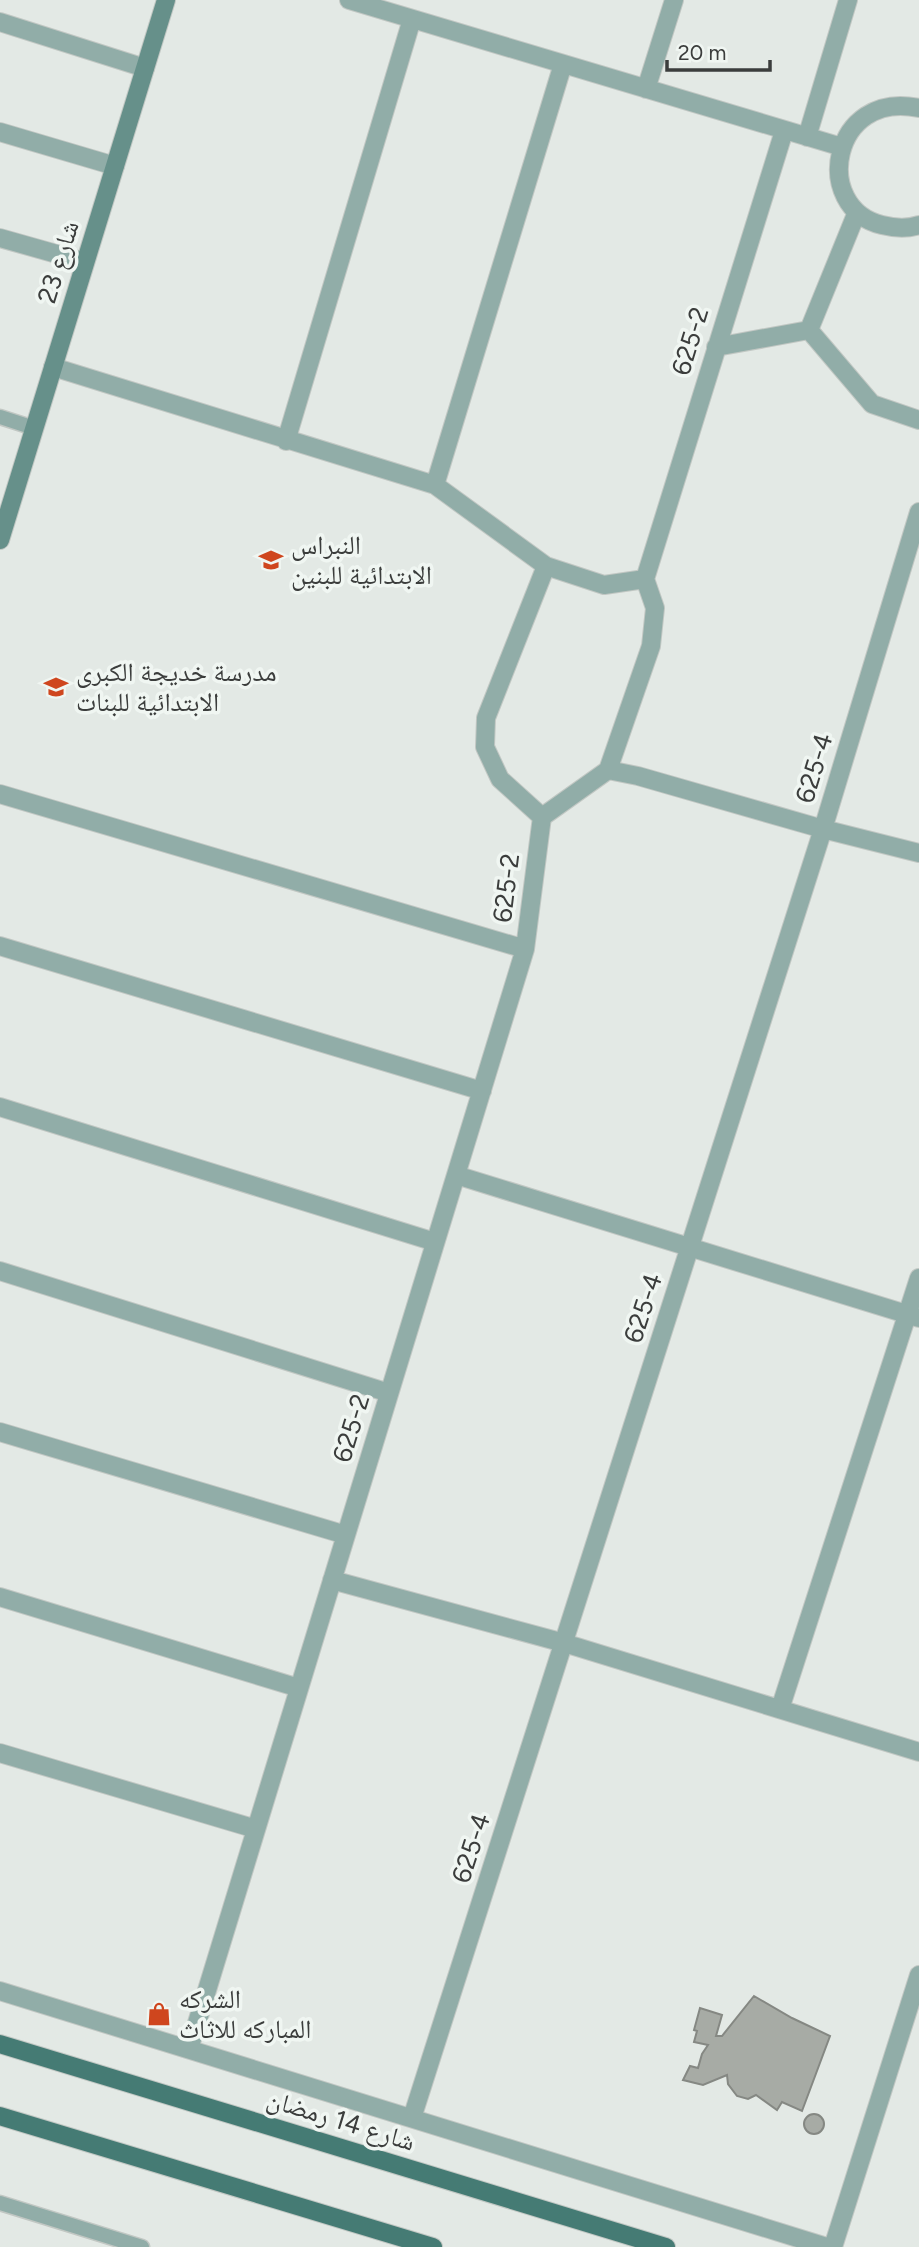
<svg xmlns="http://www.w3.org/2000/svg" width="919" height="2247" font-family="Figtree,'Noto Naskh Arabic',sans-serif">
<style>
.building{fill:#a7aba5;stroke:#858883;stroke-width:2}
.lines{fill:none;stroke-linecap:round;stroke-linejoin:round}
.lane-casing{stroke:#c1c7c3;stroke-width:17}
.street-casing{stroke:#c1c7c3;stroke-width:20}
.secondary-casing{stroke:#c1c7c3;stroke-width:20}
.primary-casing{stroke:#c1c7c3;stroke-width:20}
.lane{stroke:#91ada8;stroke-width:14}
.street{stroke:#91ada8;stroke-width:18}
.secondary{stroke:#66908a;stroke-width:18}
.primary{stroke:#457b74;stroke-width:18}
.labels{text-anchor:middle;stroke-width:7;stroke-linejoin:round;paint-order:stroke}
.street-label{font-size:26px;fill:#3b3d3c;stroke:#f0f6f2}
.poi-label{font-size:26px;fill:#3b3d3c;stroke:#f0f6f2;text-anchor:start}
</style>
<rect width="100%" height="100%" fill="#e3e9e5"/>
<path class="building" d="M754,1996L792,2018L830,2036L802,2111L782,2102L777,2110L756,2095L748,2099L737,2096L728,2084L727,2075L703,2085L683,2080L690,2066L698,2068L702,2054L708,2045L694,2042L697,2031L694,2030L700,2008L722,2015L716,2036H722Z
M804 2124a10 10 0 1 1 20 0a10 10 0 1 1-20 0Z"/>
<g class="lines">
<g class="lane-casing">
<path id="lane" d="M0,417L34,428
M0,2203L142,2247"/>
</g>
<g class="street-casing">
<path id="street" d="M349,0L842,147
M0,22L145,68
M646,89L674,0
M919,108C831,89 811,208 882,225C894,228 907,229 919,225
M0,132L115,166
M807,137L848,0
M0,238L85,262
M809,330L857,212
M716,347L809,330L872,404L919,420
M53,367L435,485L546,566L604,585L645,579
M286,441L412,19
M435,485L563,64
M608,770L638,776L823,829L919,853
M0,794L525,949
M542,817L500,779L485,747L486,718L546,566
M0,946L482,1091
M0,1107L435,1242
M456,1175L919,1318
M0,1271L389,1393
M0,1432L346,1535
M332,1580L564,1643L919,1752
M0,1597L299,1688
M780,1709L919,1278
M0,1753L256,1829
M0,1991L827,2247
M189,2049L525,949L542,817L608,770L651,646L655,608L645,579L784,131
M412,2118L823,829L919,512
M833,2247L919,1975"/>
</g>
<g class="secondary-casing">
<path id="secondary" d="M0,540L166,0"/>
</g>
<g class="primary-casing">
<path id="primary" d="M0,2044L666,2247
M0,2116L433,2247"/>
</g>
<use href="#lane" class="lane"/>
<use href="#street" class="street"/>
<use href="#secondary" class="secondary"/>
<use href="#primary" class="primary"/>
</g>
<defs>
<g id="school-bare" transform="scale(1.89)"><path d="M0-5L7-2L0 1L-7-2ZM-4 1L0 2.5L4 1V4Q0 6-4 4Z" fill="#cf461e" stroke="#f0f6f2" stroke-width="2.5" paint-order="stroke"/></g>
<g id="shop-bare" transform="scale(1.89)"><path d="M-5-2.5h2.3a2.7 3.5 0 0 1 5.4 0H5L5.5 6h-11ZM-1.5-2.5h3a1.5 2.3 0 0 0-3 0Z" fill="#cf461e" stroke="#f0f6f2" stroke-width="2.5" paint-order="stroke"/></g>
</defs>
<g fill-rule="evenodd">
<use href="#school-bare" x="271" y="560"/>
<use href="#school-bare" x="56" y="687"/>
<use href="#shop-bare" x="159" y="2014"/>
</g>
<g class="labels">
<g class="street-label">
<text transform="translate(58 262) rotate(-73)" y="9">شارع 23</text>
<text transform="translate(690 341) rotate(-73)" y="9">625-2</text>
<text transform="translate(814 768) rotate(-73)" y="9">625-4</text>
<text transform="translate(506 888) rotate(-83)" y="9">625-2</text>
<text transform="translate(643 1308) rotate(-72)" y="9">625-4</text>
<text transform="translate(351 1428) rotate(-73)" y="9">625-2</text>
<text transform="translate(471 1848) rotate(-72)" y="9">625-4</text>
<text transform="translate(341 2120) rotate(17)" y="9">شارع 14 رمضان</text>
</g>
<g class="poi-label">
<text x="291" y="554">النبراس<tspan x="291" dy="30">الابتدائية للبنين</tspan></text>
<text x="76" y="681">مدرسة خديجة الكبرى<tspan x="76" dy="30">الابتدائية للبنات</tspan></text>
<text x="179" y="2008">الشركه<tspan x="179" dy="30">المباركه للاثاث</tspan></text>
</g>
</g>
<path d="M667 60v10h103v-10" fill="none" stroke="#3b3d3c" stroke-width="3.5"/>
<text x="678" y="60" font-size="21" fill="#3b3d3c" stroke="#f0f6f2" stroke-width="5" paint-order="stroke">20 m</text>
</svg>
